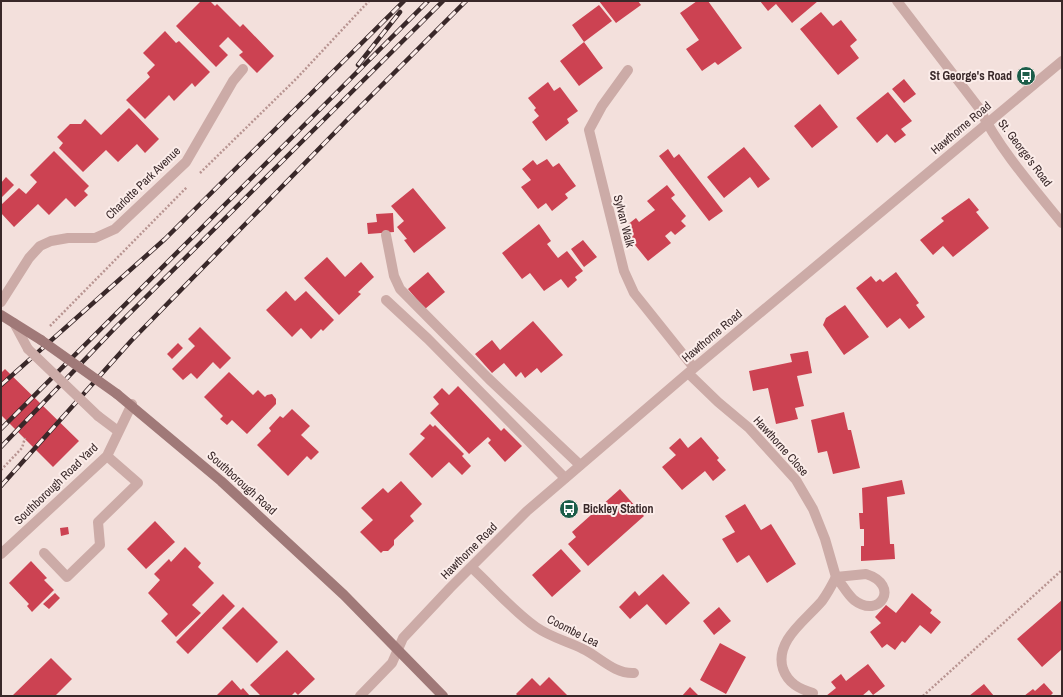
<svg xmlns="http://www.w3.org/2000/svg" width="1063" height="697" font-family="'Archivo Narrow',sans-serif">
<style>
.building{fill:#cc4252}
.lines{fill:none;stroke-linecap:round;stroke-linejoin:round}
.path{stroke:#b89491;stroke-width:2.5;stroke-dasharray:2 2;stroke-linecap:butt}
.lane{stroke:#ccaba7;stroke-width:10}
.street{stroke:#ccaba7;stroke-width:10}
.secondary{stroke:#a07978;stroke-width:10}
.rail-casing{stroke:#392829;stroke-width:4.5}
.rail{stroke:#fbece9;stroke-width:3;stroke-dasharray:9;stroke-linecap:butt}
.lane-bridge{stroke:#ccaba7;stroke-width:10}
.secondary-bridge{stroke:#a07978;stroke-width:10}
.labels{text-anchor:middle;stroke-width:4;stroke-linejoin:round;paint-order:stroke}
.poi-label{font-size:12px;font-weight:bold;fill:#392829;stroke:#fbece9;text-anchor:end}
.street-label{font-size:12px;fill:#392829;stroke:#fbece9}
</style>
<rect width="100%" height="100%" fill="#f3e0dc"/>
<path class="building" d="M201,1H210L215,6L217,4L240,27L243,24L274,56L257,73L239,55L243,52L228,37L219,46L228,55L216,67L176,26Z
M599,1H638L641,5L616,23Z
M697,1H708L742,48L718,65L715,62L702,71L686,49L699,40L680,13Z
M760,1H818L792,23L776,4L768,11Z
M599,5L612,21L584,42L572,25Z
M821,12L833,26L841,20L857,40L850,46L859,58L838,75L800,29Z
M165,31L176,43L179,41L210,72L195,87L192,83L174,101L169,95L145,119L126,100L150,77L147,73L155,65L143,53Z
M584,42L603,68L579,86L560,61Z
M904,79L916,94L904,103L892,89Z
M548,82L554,91L560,87L578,111L567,119L569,123L546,141L532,122L539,116L534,110L536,108L528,98Z
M888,92L912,121L901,129L906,135L895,143L887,134L877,143L856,118Z
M820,104L838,127L812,148L794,126Z
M129,108L159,139L145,153L137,144L118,162L106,150L83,172L59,148L63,143L57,137L70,124H81L85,119L101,135Z
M744,147L770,179L758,188L750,177L724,198L707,177Z
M668,149L674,158L679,154L723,211L709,221L659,156Z
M54,151L89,186L84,191L88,195L75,207L66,198L49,215L38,204L14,227L1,213V205L19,188L26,194L37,182L30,175Z
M547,159L553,167L559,163L576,186L565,194L568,198L552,211L546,203L538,209L521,187L531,180L522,169L533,160L537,165Z
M6,177L14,185L1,198V183Z
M667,185L675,195L671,198L686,216L681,221L686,226L675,235L671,231L665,236L671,243L648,261L622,229L636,218L639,222L655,210L647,201Z
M413,188L446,228L414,253L404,240L407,239L397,227L404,221L391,206Z
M969,198L979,210L976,212L989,228L953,257L943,246L933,255L920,240L944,221L941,218Z
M393,213L394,232L368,234L367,223L377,222L376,214Z
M539,224L551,241L547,244L558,258L567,251L583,271L575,277L577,280L568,288L561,279L544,291L530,273L522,279L502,253Z
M583,240L597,257L584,267L571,249Z
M327,257L345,277L361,262L374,277L358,292L361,294L339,315L304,278Z
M428,272L445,292L425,309L408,289Z
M896,272L919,303L916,305L925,317L909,329L900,318L887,328L856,288L871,276L876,282L880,279L883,282Z
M286,291L295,301L306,291L334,320L323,331L321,329L311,339L301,328L292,337L266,310Z
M845,305L869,337L844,355L823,325L826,318Z
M533,321L563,355L541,373L537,368L525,378L521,372L516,377L504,363L492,373L475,354L492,340L500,350Z
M200,327L231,358L220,369L213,362L197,379L191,373L183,380L172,369L195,346L188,339Z
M178,343L183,348L172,359L167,354Z
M808,351L812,373L797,376L804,406L795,408L798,419L776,424L768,388L753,391L749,371L792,362L790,354Z
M5,369L79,441L53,467L1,415V373Z
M229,372L253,395L258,390L265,397L267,395L272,394L276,399V404L247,434L232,420L227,425L220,419L223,416L204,397Z
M458,386L501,431L504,428L522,446L505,462L488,443L491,440L488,437L469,454L430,413L439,404L433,397L442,388L449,395Z
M292,409L310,426L301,435L319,452L311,460L307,456L288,476L257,445L271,431L269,428L280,416L283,418Z
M844,412L848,430H851L860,468L833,474L827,451L818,453L811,420Z
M430,424L433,427L435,425L464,454L462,456L471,466L462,475L449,462L432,478L409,454L425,438L420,434Z
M701,437L719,458L717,460L726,470L713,481L705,471L682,490L662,467L676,455L669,448L680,438L688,448Z
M902,480L905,494L887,497L890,544H894L895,559L861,561V546H864V529H860L859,513H863L862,488Z
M401,481L422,504L410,516L414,521L394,540V545L388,551H383L381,553L360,532L373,520L361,508L383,488L388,493Z
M620,489L644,516L588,566L568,544L576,537L572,532Z
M745,504L761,530L771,524L796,564L767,583L749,555L737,563L722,539L735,532L725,516Z
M155,521L175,542L146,569L127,549Z
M68,527L69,534L61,536L60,528Z
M185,547L201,563L198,567L214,583L192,605L201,613L176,637L161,621L168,614L148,593L160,580L154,574L169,559L171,562Z
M561,549L581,571L552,597L532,575Z
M31,561L47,578L44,580L54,590L32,612L27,606L29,604L9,583Z
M663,574L690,603L666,625L647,604L630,619L619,607L635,591L639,596Z
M55,593L60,598L49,609L43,604Z
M912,593L932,610L930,613L941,622L931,634L920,625L905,643L902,641L895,650L887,644L882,648L870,632L881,623L875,617L886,605L896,613Z
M223,594L235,606L188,654L176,642Z
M1062,600V652L1061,650L1042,667L1017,639Z
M243,607L278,642L257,663L222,628Z
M719,607L731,621L714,635L703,621Z
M720,643L746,657L726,694L700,680Z
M287,650L315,679L298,695L295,692L291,696H261L250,685Z
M51,658L72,679L55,696H12Z
M868,664L885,686L873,695L869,690L862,696H826L836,688L831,682L841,674L846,681Z
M549,677L568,696H518L516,694L532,678L540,686Z
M232,680L241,690L243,688L250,696H216Z
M1044,683L1053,693L1050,696H1024L1033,689L1035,691Z
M984,684L994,696H969Z
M690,687L699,696H682Z"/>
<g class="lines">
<path class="path" d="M200,173L297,78L369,1
M50,326L187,187
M1,470L22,448L25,438
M923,696L1062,570"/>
<path class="lane" d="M386,235L394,276L400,289L489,379L580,465
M386,300L428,339L565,478
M14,323L28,349
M98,416L118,431
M44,553L67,577L100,545L98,522L138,483L107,456
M1,554L107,456L132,404
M866,574C901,585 880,620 854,600C847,594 842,584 836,577Z
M813,693C799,689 788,683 783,669C774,641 806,620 822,601C827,594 832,585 836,577"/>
<path class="street" d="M897,1L979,108C1000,150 1032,186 1062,223
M628,70L602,106L589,130L624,271L634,293L694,368
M1,302L29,258L40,246L51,241L68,238H95L115,229L186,162L233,81L243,69
M688,373L718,402L749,428L796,480L813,509L825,539L836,577
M471,567C493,587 512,610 536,627C552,638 567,641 583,649C600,657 614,674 634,673
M360,696L392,663L403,638L450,588L527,511L688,373L1062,61"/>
<path class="secondary" d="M1,315L41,340
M117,394L221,481L344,595L443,696"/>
<g class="rail-casing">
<path id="rail" d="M358,65L400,12
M1,385L165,239L404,1
M1,429L428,1
M1,447L115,328L443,1
M1,486L131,341L349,118L466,1"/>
</g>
<use href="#rail" class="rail"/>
<path class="lane-bridge" d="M28,349L98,416"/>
<path class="secondary-bridge" d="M41,340L117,394"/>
</g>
<defs>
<g id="bus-disc" transform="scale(1)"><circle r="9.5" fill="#1b5d49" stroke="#fbece9"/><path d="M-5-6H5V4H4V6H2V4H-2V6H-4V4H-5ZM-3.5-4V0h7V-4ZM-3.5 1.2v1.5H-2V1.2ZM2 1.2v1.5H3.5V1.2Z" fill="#fff"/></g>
</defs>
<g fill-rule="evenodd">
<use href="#bus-disc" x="1026" y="76"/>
<use href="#bus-disc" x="569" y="509"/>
</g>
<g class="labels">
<g class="poi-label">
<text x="1012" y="80">St George's Road</text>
<text x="583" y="513" text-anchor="start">Bickley Station</text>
</g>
<g class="street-label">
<text transform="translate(961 128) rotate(-40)" y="4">Hawthorne Road</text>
<text transform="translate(1025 153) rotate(53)" y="4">St. George's Road</text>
<text transform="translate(143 183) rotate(-44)" y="4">Charlotte Park Avenue</text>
<text transform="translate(624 221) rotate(76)" y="4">Sylvan Walk</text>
<text transform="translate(712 336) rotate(-40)" y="4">Hawthorne Road</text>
<text transform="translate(781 446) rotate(48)" y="4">Hawthorne Close</text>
<text transform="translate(242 483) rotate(42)" y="4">Southborough Road</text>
<text transform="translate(56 484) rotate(-44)" y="4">Southborough Road Yard</text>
<text transform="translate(469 551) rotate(-45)" y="4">Hawthorne Road</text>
<text transform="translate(573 631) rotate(27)" y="4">Coombe Lea</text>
</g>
</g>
<rect width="1063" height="697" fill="none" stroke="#392829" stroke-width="4"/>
</svg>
